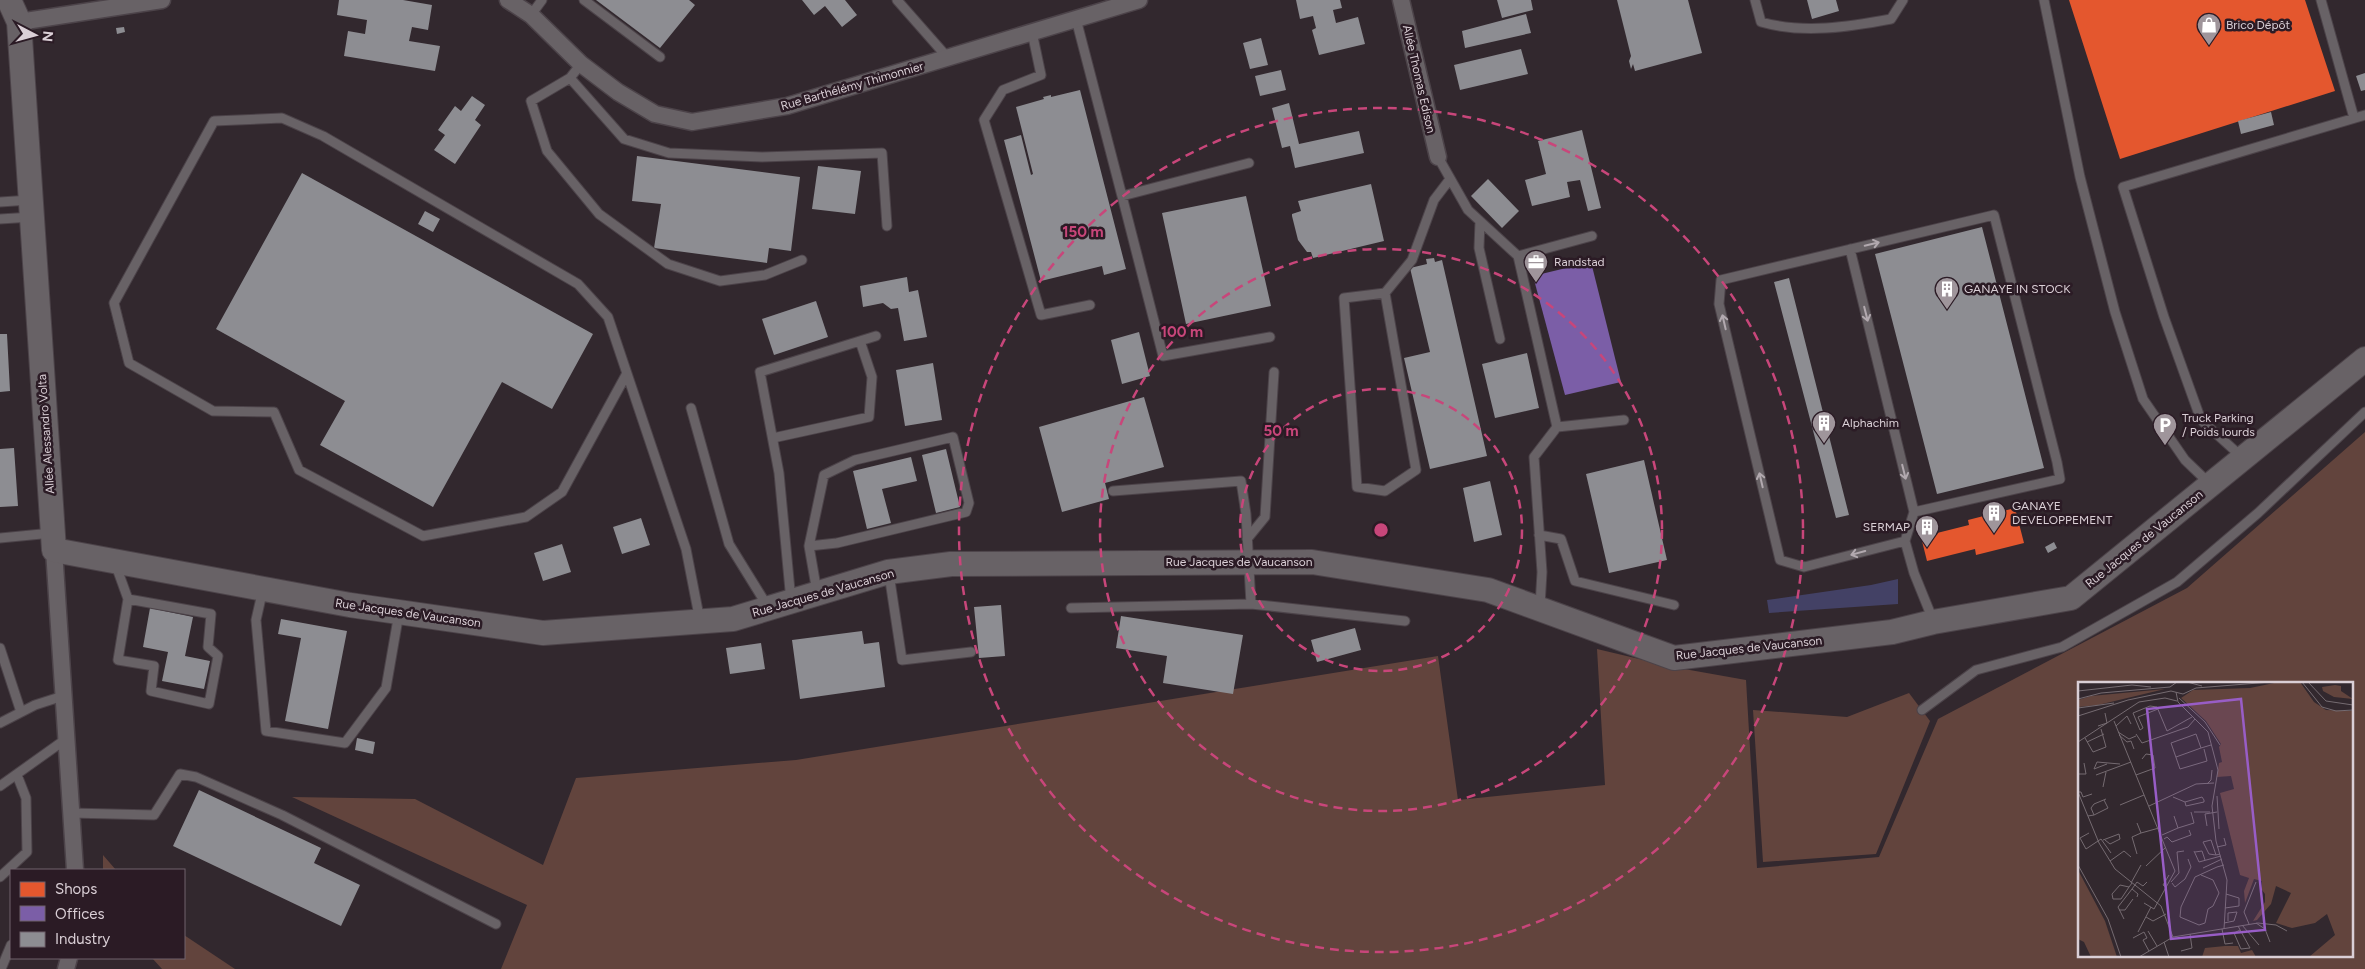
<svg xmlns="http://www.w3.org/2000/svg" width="2365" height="969" font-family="Figtree,sans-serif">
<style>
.green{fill:#62443d;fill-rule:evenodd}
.water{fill:#434165}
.shops{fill:#e4572e}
.offices{fill:#7b5ea7}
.industry{fill:#8d8d92}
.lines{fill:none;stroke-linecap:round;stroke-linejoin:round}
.lane-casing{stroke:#4c4349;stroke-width:11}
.street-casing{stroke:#4c4349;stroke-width:19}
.secondary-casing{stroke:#4c4349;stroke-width:26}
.lane{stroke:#686266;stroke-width:9}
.street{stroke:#686266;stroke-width:16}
.secondary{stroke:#686266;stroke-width:24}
.oneway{stroke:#b2a9af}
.ring{fill:none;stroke:#c8467a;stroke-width:2.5;stroke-dasharray:9 6}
.labels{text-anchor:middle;stroke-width:5;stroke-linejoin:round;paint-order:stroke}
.poi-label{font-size:12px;fill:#dacfd6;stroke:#2b1b25;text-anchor:start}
.street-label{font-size:12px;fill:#dacfd6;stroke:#2b1b25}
.inset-road{fill:none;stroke:#756b71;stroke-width:1}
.view{fill:#985dc6;fill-opacity:0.15;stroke:#985dc6;stroke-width:2.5}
.inset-edge{fill:none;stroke:#dacfd6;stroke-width:2.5}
.centre{fill:#c8467a;stroke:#2b1b25;stroke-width:2.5}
.ring-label{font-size:15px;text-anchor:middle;font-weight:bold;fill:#c8467a;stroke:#2b1b25;stroke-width:5;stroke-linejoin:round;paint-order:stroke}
</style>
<rect width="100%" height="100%" fill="#32282e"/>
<path class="green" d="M2365,432V969H501L527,905L292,797L415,799L543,865L576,778L796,760L1438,656L1458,800L1605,785L1597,649L1673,667L1746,680L1757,868L1879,857L1938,719L2187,588ZM2079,683H2351V955H2079Z
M1909,693L1930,721L1876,854L1763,862L1753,710L1847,717Z
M103,855L116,870H103Z
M184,935L235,969H162L152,958H184Z"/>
<path class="water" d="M1898,579V604L1769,613L1767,600L1871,585Z"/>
<path class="shops" d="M2069,0H2305L2335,91L2120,159Z
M2015,508L2024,543L1976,555L1975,549L1927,561L1921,537L1969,525L1968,520Z"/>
<path class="offices" d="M1591,262L1621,382L1565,395L1533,276Z"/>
<path class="industry" d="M339,0H403L432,5L428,30L412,27L409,41L440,46L435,71L344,56L348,31L365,34L367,20L337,15Z
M596,0H689L695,5L660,48Z
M802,0H845L857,15L842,27L825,6L814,15Z
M1296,0H1340L1342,8L1333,10L1336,23L1358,17L1365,44L1319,55L1312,30L1316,28L1313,16L1300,19Z
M1497,0H1531L1533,10L1502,18Z
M1617,0H1688L1702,53L1635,71L1633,64L1631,69L1629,61L1631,56Z
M1807,0H1836L1839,11L1812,19Z
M1526,14L1531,33L1465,48L1462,31Z
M124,27L125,32L117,34L116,28Z
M1261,38L1268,65L1250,69L1243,43Z
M1521,49L1528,74L1460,90L1454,65Z
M1281,70L1286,90L1260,96L1255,76Z
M2365,73V90L2361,91L2356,76Z
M1080,90L1126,269L1104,275L1102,266L1041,281L1004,140L1021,135L1031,175L1033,174L1016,107L1044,99L1043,97L1051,95V97Z
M472,96L485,105L475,120L481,125L455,164L434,150L445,135L438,130L455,106L461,111Z
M1289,103L1299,144L1359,131L1364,153L1295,168L1290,146L1282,148L1272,108Z
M2271,112L2274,125L2241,134L2238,121Z
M1582,130L1601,208L1588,211L1580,180L1567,182L1570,197L1532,206L1525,180L1546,174L1538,141Z
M637,156L800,177L791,251L769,248L767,263L654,248L661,204L632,201Z
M818,166L861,171L855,214L812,209Z
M302,173L593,334L552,409L502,382L433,507L320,445L345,401L216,329Z
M1488,179L1519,211L1502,228L1471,196Z
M1371,184L1384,241L1313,258L1311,252H1307L1298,240L1292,216V214L1301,211L1298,201Z
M1246,196L1271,306L1186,324L1162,213Z
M425,211L440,219L433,232L418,224Z
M1982,227L2044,468L1937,494L1875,254Z
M1434,258L1435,262L1442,260L1487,456L1430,469L1404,358L1430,352L1410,268L1427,264L1426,259Z
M907,277L909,292L918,290L927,337L904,341L898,308L891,309L883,303L863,307L860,286Z
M1789,278L1849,515L1836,518L1774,282Z
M816,301L828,337L774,355L762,319Z
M1139,332L1150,376L1122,384L1111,340Z
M0,334H7L10,391L0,392Z
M1527,353L1539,408L1495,418L1482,364Z
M933,363L942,420L905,426L896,370Z
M1144,397L1164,467L1105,483L1109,499L1062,512L1039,427Z
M14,448L18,506L0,507V449Z
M946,449L960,507L936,513L922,455Z
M911,457L917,481L882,489L891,523L867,529L853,471Z
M1644,460L1667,560L1609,573L1586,474Z
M1490,481L1502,535L1474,542L1463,488Z
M641,518L650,545L622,554L613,527Z
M2054,542L2057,548L2048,553L2045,547Z
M562,544L571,572L543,581L534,553Z
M1001,605L1005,656L979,658L974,607Z
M150,608L193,617L185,656L210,661L204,689L162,681L168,652L143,647Z
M1121,616L1243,635L1233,694L1163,683L1167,656L1116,648Z
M281,619L347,631L328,729L285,721L301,638L278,634Z
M1355,628L1361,650L1317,662L1311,640Z
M862,631L864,644L879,642L885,687L800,699L792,640Z
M761,643L765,669L730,674L726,648Z
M357,738L375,742L373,754L355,750Z
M199,790L321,848L314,863L360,885L341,926L173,846Z"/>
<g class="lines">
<g class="lane-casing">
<path id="lane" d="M584,0L660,57
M897,0L948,58
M1755,0L1761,22C1803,34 1849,27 1891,19L1903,0
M2044,0L2080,177L2115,312L2143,399L2185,460L2210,484
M2321,0L2354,118
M531,15L542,0
M1076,19L1122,196L1249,163
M1032,32L1041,75L1003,90L984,120L1041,315L1090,305
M581,64L570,78L624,139L669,153L762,157L882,153L887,226
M570,78L531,101L547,151L599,214L668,264L720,281L765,275L802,260
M1438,157L1468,210L1518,256L1557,427L1534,457L1542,572L1540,606
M1122,196L1163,356L1270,337
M0,202L30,200
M0,219L32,217
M1480,221L1479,248L1500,339
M1850,249L1914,512
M1518,256L1592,236
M1385,293L1344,298L1357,487L1385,491L1416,470L1385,293L1412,260L1434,200L1450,179
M626,375L562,492L526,517L423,536L299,470L274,412L213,411L129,363L114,303L214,121L282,118L323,136L578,284L608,317L686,549L700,621
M691,408L729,544L768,607
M1557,427L1624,420
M773,438L869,417L872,377L860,341
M2243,458L2201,420L2164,317L2123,187L2365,115
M1113,491L1241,481L1246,514L1251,604
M1539,535L1561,539L1575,581L1674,605
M0,538L52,533
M1247,539L1265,517L1274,372
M1905,541L1804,567L1780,560L1719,304L1721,280L1994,215L2057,462L2060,479L1914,512L1905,541L1914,573L1933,620
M809,546L824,475L855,460L953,437L969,503L966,512L837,543L809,546L817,592
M115,563L128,599L118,660L154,666L151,691L209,704L218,656L208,647L211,614L128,599
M889,574L902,660L971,652
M263,589L256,620L266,731L345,743L386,688L399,613
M791,601L779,473L760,372L876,336
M1071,608L1251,604L1405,621
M0,648L21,712
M1922,710L1976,670L2062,647L2177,582L2258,513L2365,412
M0,723L35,705L63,696
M0,786L66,739
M71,813L154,815L180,774L196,777L282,815L496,924
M0,877L27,852L26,798L17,775
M1,969L11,945"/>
</g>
<g class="street-casing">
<path id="street" d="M508,0L531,15L581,64L618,92L655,114L692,122L787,106L1139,0
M1401,0L1438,157
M19,22L162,0
M54,550L75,870
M66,969L69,958"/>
</g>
<g class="secondary-casing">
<path id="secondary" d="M9,0L19,22L54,550L350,605L543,633L733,619L888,572L951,564L1312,562L1488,590L1674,658L1892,632L1933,622L2071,598L2365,359"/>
</g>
<use href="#lane" class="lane"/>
<use href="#street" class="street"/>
<use href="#secondary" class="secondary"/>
</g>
<defs><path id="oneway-shaft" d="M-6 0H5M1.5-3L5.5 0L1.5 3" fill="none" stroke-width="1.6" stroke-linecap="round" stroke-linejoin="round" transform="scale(1.25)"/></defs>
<g class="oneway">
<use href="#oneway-shaft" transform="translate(1872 244) rotate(-13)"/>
<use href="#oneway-shaft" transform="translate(1866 314) rotate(76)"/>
<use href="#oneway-shaft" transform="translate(1724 322) rotate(-103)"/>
<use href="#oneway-shaft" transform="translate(1904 472) rotate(76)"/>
<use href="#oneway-shaft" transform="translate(1761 480) rotate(-103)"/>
<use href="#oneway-shaft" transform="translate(1858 553) rotate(165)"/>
</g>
<g class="ring">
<circle cx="1381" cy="530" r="141"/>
<circle cx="1381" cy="530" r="281"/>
<circle cx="1381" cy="530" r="422"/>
</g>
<defs>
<g id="shop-pin" transform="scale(1.25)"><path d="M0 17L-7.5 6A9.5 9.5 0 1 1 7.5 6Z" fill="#9f959b" stroke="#2b1b25"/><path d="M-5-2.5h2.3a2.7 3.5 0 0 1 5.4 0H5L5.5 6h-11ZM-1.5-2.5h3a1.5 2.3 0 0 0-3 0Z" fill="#fff"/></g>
<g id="office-pin" transform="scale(1.25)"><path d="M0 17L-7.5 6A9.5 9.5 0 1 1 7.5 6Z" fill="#9f959b" stroke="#2b1b25"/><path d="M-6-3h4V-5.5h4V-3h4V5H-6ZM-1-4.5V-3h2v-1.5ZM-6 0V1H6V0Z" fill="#fff"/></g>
<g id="building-pin" transform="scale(1.25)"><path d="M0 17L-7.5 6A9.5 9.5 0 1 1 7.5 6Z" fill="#9f959b" stroke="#2b1b25"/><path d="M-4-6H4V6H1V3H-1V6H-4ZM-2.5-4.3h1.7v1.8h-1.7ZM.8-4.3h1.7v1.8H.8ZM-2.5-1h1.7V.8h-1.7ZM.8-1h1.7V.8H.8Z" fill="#fff"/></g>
<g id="parking-pin" transform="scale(1.25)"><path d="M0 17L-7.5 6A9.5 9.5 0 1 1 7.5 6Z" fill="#9f959b" stroke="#2b1b25"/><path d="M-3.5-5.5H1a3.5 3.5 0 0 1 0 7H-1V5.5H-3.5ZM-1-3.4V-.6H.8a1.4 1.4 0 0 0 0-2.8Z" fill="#fff"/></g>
</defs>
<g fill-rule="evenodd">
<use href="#shop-pin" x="2209" y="25"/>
<use href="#office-pin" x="1536" y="262"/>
<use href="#building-pin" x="1947" y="289"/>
<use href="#building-pin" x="1824" y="423"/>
<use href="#parking-pin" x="2165" y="425"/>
<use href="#building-pin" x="1994" y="513"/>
<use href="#building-pin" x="1927" y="527"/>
</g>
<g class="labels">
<g class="poi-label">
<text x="2226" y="29">Brico Dépôt</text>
<text x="1554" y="266">Randstad</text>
<text x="1964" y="293">GANAYE IN STOCK</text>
<text x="2182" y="422">Truck Parking<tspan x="2182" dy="14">/ Poids lourds</tspan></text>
<text x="1842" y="427">Alphachim</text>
<text x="2012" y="510">GANAYE<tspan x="2012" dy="14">DEVELOPPEMENT</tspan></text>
<text x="1910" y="531" text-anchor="end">SERMAP</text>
</g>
<g class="street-label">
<text transform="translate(1419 79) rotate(77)" y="4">Allée Thomas Edison</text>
<text transform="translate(852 86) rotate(-16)" y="4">Rue Barthélémy Thimonnier</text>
<text transform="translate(46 434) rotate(-94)" y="4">Allée Alessandro Volta</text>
<text transform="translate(2144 539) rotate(-39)" y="4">Rue Jacques de Vaucanson</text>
<text x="1239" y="566">Rue Jacques de Vaucanson</text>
<text transform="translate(823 593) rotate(-16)" y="4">Rue Jacques de Vaucanson</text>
<text transform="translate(408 613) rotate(8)" y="4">Rue Jacques de Vaucanson</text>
<text transform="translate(1749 648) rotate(-6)" y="4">Rue Jacques de Vaucanson</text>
</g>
</g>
<g transform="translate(2078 682)">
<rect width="275" height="275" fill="#32282e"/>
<path d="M201,0H222L236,20L248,28L275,29V275H231L257,253L249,232L237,241L214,246L198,241L213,211L198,204L193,222L179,238L175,239L187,220V212L184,208V199L176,197L167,221L166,209L171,196L162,193L142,111L156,107L153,94L139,95L141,81L144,80L141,65L143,62L128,39L103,16L115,8L172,6ZM257,3L263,4V9L275,17L256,15L245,9L244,5ZM87,7L20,23L0,25V18L13,14ZM0,188L27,239L39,275H13L6,260L0,257ZM147,264H160L163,271L174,268L178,275H124L127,266Z" fill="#62443d"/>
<path class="inset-road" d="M109,0L124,4M224,0L244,25L258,29L275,28M230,0L248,19L275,23M0,9L54,3L73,5M98,10L100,20L130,50L140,88L134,124L138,159L149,198L146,247M101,16L127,40L142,63M0,17L23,11L92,5L99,0M0,26L36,21M80,27L60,35L65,46L62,48L55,31L72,24L79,25L89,49L114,35M0,34L50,18L93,9L105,12L118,6L193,0M36,39L97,189L76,227L66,221M20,44L29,41L27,31M38,44L49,34L53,42M40,50L51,57L58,54M58,52L64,61L110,45L117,37M41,53L49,60L53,59L56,67M7,56L15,70L28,65L23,47M0,60L61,20L87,16L99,19M9,60L26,52M126,67L129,79L102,87L93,61L118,52L123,66L133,63M98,75L123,66M29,82L16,87L19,80L42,82M0,92H8L6,81M18,93L53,80M58,93L77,86L75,73L68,72L64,77M129,102L133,98L134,88M25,105L28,90M0,110L21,161L37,187L83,224L95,255M0,110H3L5,115L14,112M139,114L141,147M95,115L107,120L124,115L126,118V120L108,124L107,120M42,123L66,113M71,124L118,102L136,101M116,130H132M16,133L30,126L26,118M10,134L16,133L13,126L16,122L28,117M59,141L63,151L54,155L59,172M129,144L127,132L139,130M100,146L116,141L113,130M11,151L2,156L8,167L23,157L33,171M63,151L81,146M84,153L100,146L96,134M86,157L89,155L94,160L113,153L111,148M25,158L41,152L42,157L32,162L27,158M139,165L148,163L146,156M116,169L121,180L143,174M117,170L124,169L127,178M138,173L131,172L125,160L133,158L138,173L142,172M32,179L46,169L53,175M0,183L30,237L43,275M68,184L88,165M125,186L144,177M123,193L135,198L141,211L135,224L130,227L127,241L121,243L102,235L103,225L117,195L139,185L146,183M93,200L101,191L99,170L106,169M53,201L63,183M94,201L97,205L107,197L113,185L110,177M51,205L43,217H35L34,212L42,203L51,205L54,201M89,206L85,203L91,193M59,215L60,212L54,207L59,200L65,204L69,200M147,226L161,224V216L148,212M41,228H47L55,217M68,235L75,239L88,232M46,237L40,225L54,207M146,241L156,239L159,230L150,231V239M178,241L187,247L192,260M171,242L166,230L178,200M164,243L181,263M160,244L172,266L163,267L156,251L162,248M144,247L147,262L155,261M70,249L79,264M60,250L73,225M55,256L66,250L69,256L65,258L71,269M86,260L91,275M103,269L114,266L112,252M61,275L95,255L180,241L198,243L209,249"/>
<path class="view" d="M163,17L187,248L93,257L69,27Z"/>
<rect width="275" height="275" class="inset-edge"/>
</g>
<circle cx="1381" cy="530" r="8" class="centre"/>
<g class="ring-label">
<text x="1083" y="237">150 m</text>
<text x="1182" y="337">100 m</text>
<text x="1281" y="436">50 m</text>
</g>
<rect x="10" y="869" width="175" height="90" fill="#2b1b25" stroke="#71636c"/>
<rect x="20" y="882" width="25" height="15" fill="#e4572e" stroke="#71636c"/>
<text x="55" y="894" font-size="15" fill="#dacfd6">Shops</text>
<rect x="20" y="906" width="25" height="15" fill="#7b5ea7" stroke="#71636c"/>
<text x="55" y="919" font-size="15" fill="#dacfd6">Offices</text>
<rect x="20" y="932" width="25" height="15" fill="#8d8d92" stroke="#71636c"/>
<text x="55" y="944" font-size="15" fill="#dacfd6">Industry</text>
<g transform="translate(35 35) rotate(96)" stroke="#2b1b25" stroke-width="4" paint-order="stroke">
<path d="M0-4L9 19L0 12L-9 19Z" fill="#dacfd6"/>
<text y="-8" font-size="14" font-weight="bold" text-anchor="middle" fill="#dacfd6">N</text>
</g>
</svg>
